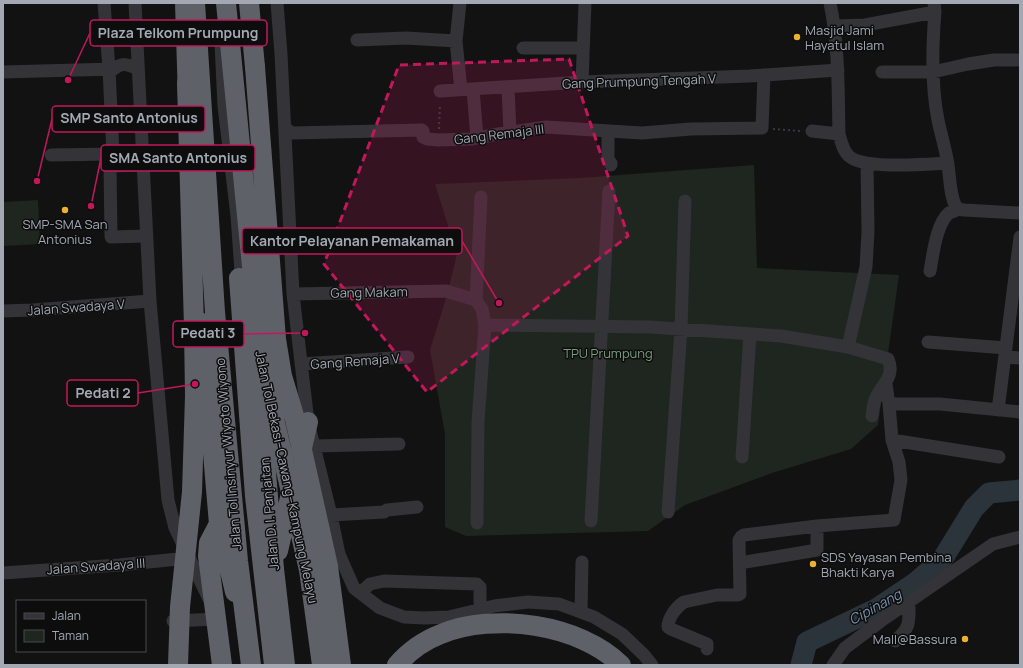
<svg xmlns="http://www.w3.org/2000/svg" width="1023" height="668" font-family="Manrope,sans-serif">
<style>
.green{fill:#1e261f}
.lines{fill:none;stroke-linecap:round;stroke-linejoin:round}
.river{stroke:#2b343b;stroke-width:21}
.path{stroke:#393a3f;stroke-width:2;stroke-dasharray:2 3;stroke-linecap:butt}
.minor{stroke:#333338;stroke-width:13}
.highway{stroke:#5f6169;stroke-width:20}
.highway-bridge{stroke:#5f6169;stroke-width:20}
.marked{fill:#c2185b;fill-opacity:0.2;stroke:#c2185b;stroke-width:3;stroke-dasharray:8 5;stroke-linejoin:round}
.poi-dot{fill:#ecb130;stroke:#0d0d0e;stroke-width:1.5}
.labels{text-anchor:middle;stroke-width:3;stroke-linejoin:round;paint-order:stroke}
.poi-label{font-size:13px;fill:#a3a8b3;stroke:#0d0d0e;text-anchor:start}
.street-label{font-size:13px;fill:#a3a8b3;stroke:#0d0d0e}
.park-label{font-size:13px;fill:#7a9e7d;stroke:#0d0d0e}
.water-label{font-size:14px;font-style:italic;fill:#7a95ae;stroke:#0d0d0e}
.leader{fill:none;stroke:#c2185b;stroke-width:1.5}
.callout-dot{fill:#c2185b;stroke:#0d0d0e;stroke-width:1.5}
.callout{fill:#0d0d0e;stroke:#c2185b;stroke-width:1.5}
.callout-label{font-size:14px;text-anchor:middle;font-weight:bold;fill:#a3a8b3}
</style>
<rect width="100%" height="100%" fill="#121213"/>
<path class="green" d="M754,165L757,268L899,275L878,425L851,449L772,473L685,505L648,531L466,536L445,527V434L430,350L447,295L457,254L435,184L579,178Z
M38,200L40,244L3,246V202Z"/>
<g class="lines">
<path class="river" d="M801,665L807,642L876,609L915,583L942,560L974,508L989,493L1020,490"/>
<path class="path" d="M439,129L440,104
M773,129L800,131"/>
<path class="minor" d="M104,3L109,69L113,154L142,153
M135,3L150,301L168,500L175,528L209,599
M277,3L281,54L293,294L308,422L331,515L339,554L354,588L380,608L404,617L424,618L449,617L494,606L528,602L559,604L594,617L622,634L644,655L652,665
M460,3L456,41L461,90
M830,3C839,46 838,90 839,134C841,141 843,151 849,156C863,170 928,164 948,163
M935,12C932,48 931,85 938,120C941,135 946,150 948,165C950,177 950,201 958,209L964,210L1020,213
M835,26L865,25L935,12L934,3
M357,40L406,38L456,41
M221,44L224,106L237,216L242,285
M523,48H583
M3,72L114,69C123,61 128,66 138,68
M882,72H933L968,64L994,60H1020
M582,82L585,3
M508,87L510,132
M473,89L477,138
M440,91L582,82L750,76L838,70
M285,128L292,133L422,130L423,131V137L427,139L438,140L471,139L510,132L519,131L546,127L642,133L691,129L762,128L764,75
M608,131V160L611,163V165
M812,131L839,134
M51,155L113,154
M143,165L110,166L111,237L147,236
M930,271C933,255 936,224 949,213C952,212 956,211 958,209
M293,294L446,291L476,300L482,309L485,325L650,327L781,336L848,347L888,359C896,377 880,386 875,400C873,405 873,411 872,416
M476,300L481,197
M3,311L33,310L150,301
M928,342L1006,348
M848,347L866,267L868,232L867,164
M1005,357L1020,358
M301,364L408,357
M889,404H940L1020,412
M998,410L1020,237
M892,440L999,457
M314,446L399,444
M742,457L750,334
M668,512L681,329L685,201
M331,515L384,512L387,510L417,507
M591,521L609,191
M477,523L478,422L485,325
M740,563L817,550V526
M3,573L119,565L188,558
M360,593L370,584L384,581L477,584L480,587V609
M581,612L582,562
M173,621L217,619
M895,641C911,627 909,623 909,602
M707,649V644L671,629L668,627C668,618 676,607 684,602L717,595H738L740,594L739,540L741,537L744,535L817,526L894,520L901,480L899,462L892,440L889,404L886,384
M833,665L845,648L881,621L993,544L1020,537"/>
<path class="highway" d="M185,3L188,99
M249,3L255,67
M202,323L219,524L235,592
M258,376L274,569L285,665
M301,452L308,422
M219,524L209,543L208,556L222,665
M278,551L292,489
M397,665C409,651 423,641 441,634C494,612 580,624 621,665"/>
<path class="highway-bridge" d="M195,3L215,312L238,561L251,665
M226,3L259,337L264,375L309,570L322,665
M255,67L276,339L282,376L295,419L328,566L341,665
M239,278L255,496L274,665
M178,665L180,607L192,492L195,396L194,327L187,82"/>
</g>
<path class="marked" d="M569,59L628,236L427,392L324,264L399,65Z"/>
<g class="poi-dot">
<circle cx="797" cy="37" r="4"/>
<circle cx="65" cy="210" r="4"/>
<circle cx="813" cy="564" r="4"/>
<circle cx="965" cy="639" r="4"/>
</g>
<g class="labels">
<g class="poi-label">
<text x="805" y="35">Masjid Jami<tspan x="805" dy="15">Hayatul Islam</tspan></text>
<text x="65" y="229" text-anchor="middle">SMP-SMA San<tspan x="65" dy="15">Antonius</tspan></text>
<text x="821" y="562">SDS Yayasan Pembina<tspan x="821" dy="15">Bhakti Karya</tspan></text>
<text x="957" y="644" text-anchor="end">Mall@Bassura</text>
</g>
<g class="street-label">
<text transform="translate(639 81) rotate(-2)" y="5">Gang Prumpung Tengah V</text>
<text transform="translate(499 134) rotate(-7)" y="5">Gang Remaja III</text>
<text transform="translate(369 292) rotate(-1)" y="5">Gang Makam</text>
<text transform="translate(76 307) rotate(-4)" y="5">Jalan Swadaya V</text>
<text transform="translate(355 361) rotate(-4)" y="5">Gang Remaja V</text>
<text transform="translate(228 454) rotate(-95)" y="5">Jalan Tol Insinyur Wiyoto Wiyono</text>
<text transform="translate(287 477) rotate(78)" y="5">Jalan Tol Bekasi–Cawang–Kampung Melayu</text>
<text transform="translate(269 514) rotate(-95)" y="5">Jalan D. I. Panjaitan</text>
<text transform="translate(96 566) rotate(-4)" y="5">Jalan Swadaya III</text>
</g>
<g class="park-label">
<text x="608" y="358">TPU Prumpung</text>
</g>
<g class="water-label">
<text transform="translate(875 607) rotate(-29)" y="5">Cipinang</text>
</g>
</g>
<path class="leader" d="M68 80L90 33M37 181L52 119M91 206L101 158M499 303L462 241M305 333L244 334M195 384L138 393"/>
<g class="callout-dot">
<circle cx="68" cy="80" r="4"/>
<circle cx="37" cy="181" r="4"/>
<circle cx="91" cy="206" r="4"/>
<circle cx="499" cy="303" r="4"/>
<circle cx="305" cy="333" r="4"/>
<circle cx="195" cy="384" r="4"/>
</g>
<g class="callout">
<rect x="90" y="20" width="177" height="26" rx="4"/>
<rect x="52" y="106" width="153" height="26" rx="4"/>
<rect x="101" y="145" width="154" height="26" rx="4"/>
<rect x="242" y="228" width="220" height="26" rx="4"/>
<rect x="173" y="321" width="71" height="26" rx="4"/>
<rect x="67" y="380" width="71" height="26" rx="4"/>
</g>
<g class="callout-label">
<text x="178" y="38">Plaza Telkom Prumpung</text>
<text x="129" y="123">SMP Santo Antonius</text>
<text x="178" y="163">SMA Santo Antonius</text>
<text x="352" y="246">Kantor Pelayanan Pemakaman</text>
<text x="208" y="338">Pedati 3</text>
<text x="103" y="398">Pedati 2</text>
</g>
<rect width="1023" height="668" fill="none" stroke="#a3a8b3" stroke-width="8"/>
<rect x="16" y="600" width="130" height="52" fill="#0d0d0e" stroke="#494b50"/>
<rect x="24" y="613" width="20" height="6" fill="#333338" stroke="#494b50"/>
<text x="52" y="620" font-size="12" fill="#a3a8b3">Jalan</text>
<rect x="24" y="630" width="20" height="12" fill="#1e261f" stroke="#494b50"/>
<text x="52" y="640" font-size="12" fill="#a3a8b3">Taman</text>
</svg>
